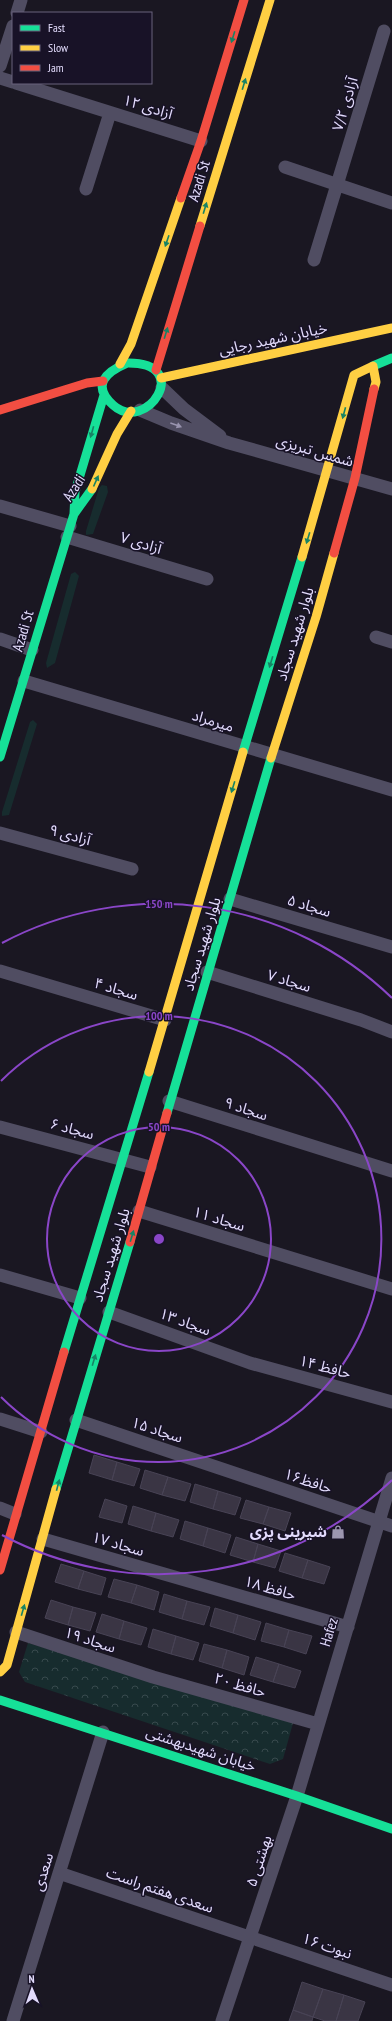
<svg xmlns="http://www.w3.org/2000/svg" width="392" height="2021" font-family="'PT Sans Narrow','Noto Sans Arabic',sans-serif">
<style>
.forest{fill:url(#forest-crowns)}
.garden{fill:#172c2e}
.building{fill:#3a3544;stroke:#484355}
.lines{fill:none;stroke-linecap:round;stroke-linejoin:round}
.street{stroke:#504d62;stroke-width:13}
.fast{stroke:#16e098;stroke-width:9}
.slow{stroke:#ffcf43;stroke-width:9}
.jam{stroke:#f24e42;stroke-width:9}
.oneway{fill:#178365}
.oneway2{fill:#9994af}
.ring{fill:none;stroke:#8a46c8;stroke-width:2}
.labels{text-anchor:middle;stroke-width:3;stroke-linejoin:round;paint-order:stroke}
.street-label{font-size:15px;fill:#e2dbfc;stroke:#181227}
.poi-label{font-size:15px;font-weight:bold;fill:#e2dbfc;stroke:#181227;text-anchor:end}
.centre{fill:#8a46c8;stroke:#181227;stroke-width:2}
.ring-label{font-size:12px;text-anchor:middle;font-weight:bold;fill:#8a46c8;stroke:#181227;stroke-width:3;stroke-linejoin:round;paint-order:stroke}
</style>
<defs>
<pattern id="forest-crowns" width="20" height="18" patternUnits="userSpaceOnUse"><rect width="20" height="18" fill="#172c2e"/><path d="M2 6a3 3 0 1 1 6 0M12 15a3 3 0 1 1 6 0" fill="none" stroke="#384a4d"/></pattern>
</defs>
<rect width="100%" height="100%" fill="#1a1722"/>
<path class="forest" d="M28,1643L293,1723L283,1759L270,1764L25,1682L19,1672Z"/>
<path class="garden" d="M102,485L107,486L108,492L93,534L86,535V531L99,488Z
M75,572L79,576L55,663L47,668L46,663L71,574Z
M33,720L37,724L9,815L2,816V812L30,722Z"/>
<path class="building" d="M94,1455L117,1462L112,1480L89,1473Z
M117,1462L140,1469L134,1486L112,1480Z
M145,1470L168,1477L162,1495L140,1488Z
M168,1477L191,1484L185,1501L162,1495Z
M195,1484L218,1491L213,1509L190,1502Z
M218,1491L241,1498L235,1515L213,1509Z
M105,1499L127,1506L122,1523L99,1517Z
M246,1500L269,1507L263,1524L240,1518Z
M133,1506L156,1513L151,1531L128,1524Z
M269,1507L291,1513L285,1531L263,1524Z
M156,1513L179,1520L173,1537L151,1531Z
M185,1521L208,1528L203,1546L180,1539Z
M208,1528L231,1535L225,1553L203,1546Z
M236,1537L258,1544L253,1562L230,1555Z
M258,1544L281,1551L275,1568L253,1562Z
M285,1553L308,1560L302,1578L279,1571Z
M308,1560L330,1567L324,1584L302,1578Z
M61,1564L84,1571L78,1589L55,1582Z
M84,1571L106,1578L101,1595L78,1589Z
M114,1579L137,1585L131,1603L108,1597Z
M137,1585L159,1592L154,1610L131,1603Z
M164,1594L187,1601L182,1619L159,1612Z
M51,1600L73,1607L68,1625L45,1618Z
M187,1601L210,1607L204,1625L182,1619Z
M73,1607L96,1613L90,1631L68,1625Z
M215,1608L238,1615L233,1633L210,1626Z
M102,1614L124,1621L119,1639L96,1632Z
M238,1615L261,1622L255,1640L233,1633Z
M124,1621L147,1628L141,1645L119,1639Z
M266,1623L289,1630L284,1647L261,1641Z
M153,1629L176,1636L171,1654L148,1647Z
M289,1630L312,1636L306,1654L284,1647Z
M176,1636L199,1643L193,1660L171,1654Z
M204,1644L227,1650L222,1668L199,1661Z
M227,1650L249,1657L244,1675L222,1668Z
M256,1657L279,1664L273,1682L250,1675Z
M279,1664L301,1671L295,1688L273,1682Z
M302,1982L323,1989L313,2017L293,2010Z
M323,1989L344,1995L336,2021H325L313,2017Z
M344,1995L365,2002L358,2021H336Z
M293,2010L313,2017L312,2021H289Z"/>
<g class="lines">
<path class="street" d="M17,13L21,0
M0,66L13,26
M0,78L13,82
M16,83L201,141
M285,167L392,203
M86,189L110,113
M314,260L384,31
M162,388L184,409L220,436
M140,410L171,423L229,443L392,489
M0,506L70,526
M67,537L207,579
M376,637L392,642
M0,639L32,650
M24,681L392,790
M0,833L132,869
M230,899L392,947
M0,971L165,1020
M207,972L361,1020L392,1032
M169,1101L392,1171
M0,1127L150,1167
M139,1211L392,1289
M0,1275L80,1298
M109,1312L250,1363L392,1402
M0,1419L41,1432
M76,1420L392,1526
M0,1508L15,1514
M43,1539L348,1627
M16,1632L153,1677L318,1724
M59,1873L392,1985
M13,2021L103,1732
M222,2021L297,1796L392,1478"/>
<path class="fast" d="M127,363C195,362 146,435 113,405C91,385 106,372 127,363Z
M373,366L392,358
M74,514L75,492L104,395
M243,752L302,557
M0,757L74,514L92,489
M167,1113L271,758
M64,1352L149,1072
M56,1489L130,1242
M0,1700L297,1796L392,1829"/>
<path class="slow" d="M200,226L270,0
M120,364L131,344L181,198
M161,378L392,328
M92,489L117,434L131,411
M302,557L354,375L373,366L376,382L374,389
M271,758L316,617L334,553
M149,1072L243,752
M0,1672L7,1665L56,1489"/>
<path class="jam" d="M181,198L201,141L244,0
M156,370L200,226
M0,410L87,383L103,381
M334,553L355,478L374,389
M130,1242L167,1113
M0,1570L64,1352"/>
</g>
<defs><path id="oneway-solid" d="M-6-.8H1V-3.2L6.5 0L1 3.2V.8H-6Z"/></defs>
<g class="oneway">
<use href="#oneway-solid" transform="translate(233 37) rotate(107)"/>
<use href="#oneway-solid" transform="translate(244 84) rotate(-73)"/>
<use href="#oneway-solid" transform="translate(205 208) rotate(-73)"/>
<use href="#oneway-solid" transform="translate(167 241) rotate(109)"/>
<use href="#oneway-solid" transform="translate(166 333) rotate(-73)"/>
<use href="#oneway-solid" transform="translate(344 413) rotate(105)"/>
<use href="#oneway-solid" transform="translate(92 432) rotate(106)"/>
<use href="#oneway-solid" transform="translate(96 481) rotate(-66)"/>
<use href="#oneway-solid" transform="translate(308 538) rotate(107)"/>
<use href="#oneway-solid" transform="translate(271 662) rotate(107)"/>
<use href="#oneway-solid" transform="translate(233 787) rotate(107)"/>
<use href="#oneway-solid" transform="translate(132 1236) rotate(-73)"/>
<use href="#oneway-solid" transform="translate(94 1360) rotate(-73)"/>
<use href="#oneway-solid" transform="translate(58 1485) rotate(-75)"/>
<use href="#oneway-solid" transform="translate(23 1610) rotate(-74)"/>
</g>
<use class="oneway2" href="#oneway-solid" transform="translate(176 425) rotate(20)"/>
<g class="ring">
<circle cx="159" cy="1239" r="112"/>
<path d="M1 1081A223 223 0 1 1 1 1397"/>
<path d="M392 1480A335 335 0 0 1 2 1535M2 943A335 335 0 0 1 392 998"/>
</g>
<defs>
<g id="shop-bare" transform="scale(1.08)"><path d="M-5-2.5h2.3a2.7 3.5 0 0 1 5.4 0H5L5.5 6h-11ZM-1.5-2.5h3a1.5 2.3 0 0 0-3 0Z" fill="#9c96b0" stroke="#181227" stroke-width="2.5" paint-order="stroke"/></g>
</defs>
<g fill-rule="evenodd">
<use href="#shop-bare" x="338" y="1532"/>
</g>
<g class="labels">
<g class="street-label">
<text transform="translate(345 104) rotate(-73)" y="5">آزادی ۷/۲</text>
<text transform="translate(148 107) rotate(17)" y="5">آزادی ۱۲</text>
<text transform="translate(199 181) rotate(-73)" y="5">Azadi St</text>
<text transform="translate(273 339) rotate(-12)" y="5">خیابان شهید رجایی</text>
<text transform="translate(315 451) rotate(16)" y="5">شمس تبریزی</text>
<text transform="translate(74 488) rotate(-57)" y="5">Azadi</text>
<text transform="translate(141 543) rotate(17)" y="5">آزادی ۷</text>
<text transform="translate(23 631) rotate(-74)" y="5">Azadi St</text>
<text transform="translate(295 634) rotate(-73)" y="5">بلوار شهید سجاد</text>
<text transform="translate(213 721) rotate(17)" y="5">میرمراد</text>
<text transform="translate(70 835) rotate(15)" y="5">آزادی ۹</text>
<text transform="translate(309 906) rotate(17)" y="5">سجاد ۵</text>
<text transform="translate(202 944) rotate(-73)" y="5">بلوار شهید سجاد</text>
<text transform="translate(289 981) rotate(17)" y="5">سجاد ۷</text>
<text transform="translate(116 989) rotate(17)" y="5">سجاد ۴</text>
<text transform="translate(246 1109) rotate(18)" y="5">سجاد ۹</text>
<text transform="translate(72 1129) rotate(15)" y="5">سجاد ۶</text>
<text transform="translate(219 1219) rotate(17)" y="5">سجاد ۱۱</text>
<text transform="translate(111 1255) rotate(-73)" y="5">بلوار شهید سجاد</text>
<text transform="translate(185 1322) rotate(20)" y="5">سجاد ۱۳</text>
<text transform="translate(325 1367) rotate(15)" y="5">حافظ ۱۴</text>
<text transform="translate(157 1430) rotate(18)" y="5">سجاد ۱۵</text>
<text transform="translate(308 1481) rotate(18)" y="5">حافظ۱۶</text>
<text transform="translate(118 1544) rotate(16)" y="5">سجاد ۱۷</text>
<text transform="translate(270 1588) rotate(16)" y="5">حافظ ۱۸</text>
<text transform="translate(329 1632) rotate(-73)" y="5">Hafez</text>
<text transform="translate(90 1640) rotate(18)" y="5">سجاد ۱۹</text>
<text transform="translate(240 1685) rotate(16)" y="5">حافظ ۲۰</text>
<text transform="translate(201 1749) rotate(18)" y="5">خیابان شهیدبهشتی</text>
<text transform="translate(259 1861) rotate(-72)" y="5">بهشتی ۵</text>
<text transform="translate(43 1872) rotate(-73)" y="5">سعدی</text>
<text transform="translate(160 1890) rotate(19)" y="5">سعدی هفتم راست</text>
<text transform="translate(327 1946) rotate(19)" y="5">نبوت ۱۶</text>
</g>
<g class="poi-label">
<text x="327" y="1537">شیرینی پزی</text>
</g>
</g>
<circle cx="159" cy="1239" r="6" class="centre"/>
<g class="ring-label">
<text x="159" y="908">150 m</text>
<text x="159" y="1020">100 m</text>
<text x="159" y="1131">50 m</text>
</g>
<rect x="12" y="12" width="140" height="72" fill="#181227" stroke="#69627c"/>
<rect x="20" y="25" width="20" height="6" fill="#16e098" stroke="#69627c"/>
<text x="48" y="32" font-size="12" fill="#e2dbfc">Fast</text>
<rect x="20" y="45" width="20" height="6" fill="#ffcf43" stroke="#69627c"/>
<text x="48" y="52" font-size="12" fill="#e2dbfc">Slow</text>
<rect x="20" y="65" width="20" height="6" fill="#f24e42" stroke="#69627c"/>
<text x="48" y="72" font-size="12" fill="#e2dbfc">Jam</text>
<g transform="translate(32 1989) rotate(358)" stroke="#181227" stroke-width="3" paint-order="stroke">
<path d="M0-3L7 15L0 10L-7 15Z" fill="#e2dbfc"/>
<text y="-6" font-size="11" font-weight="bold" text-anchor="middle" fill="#e2dbfc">N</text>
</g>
</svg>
